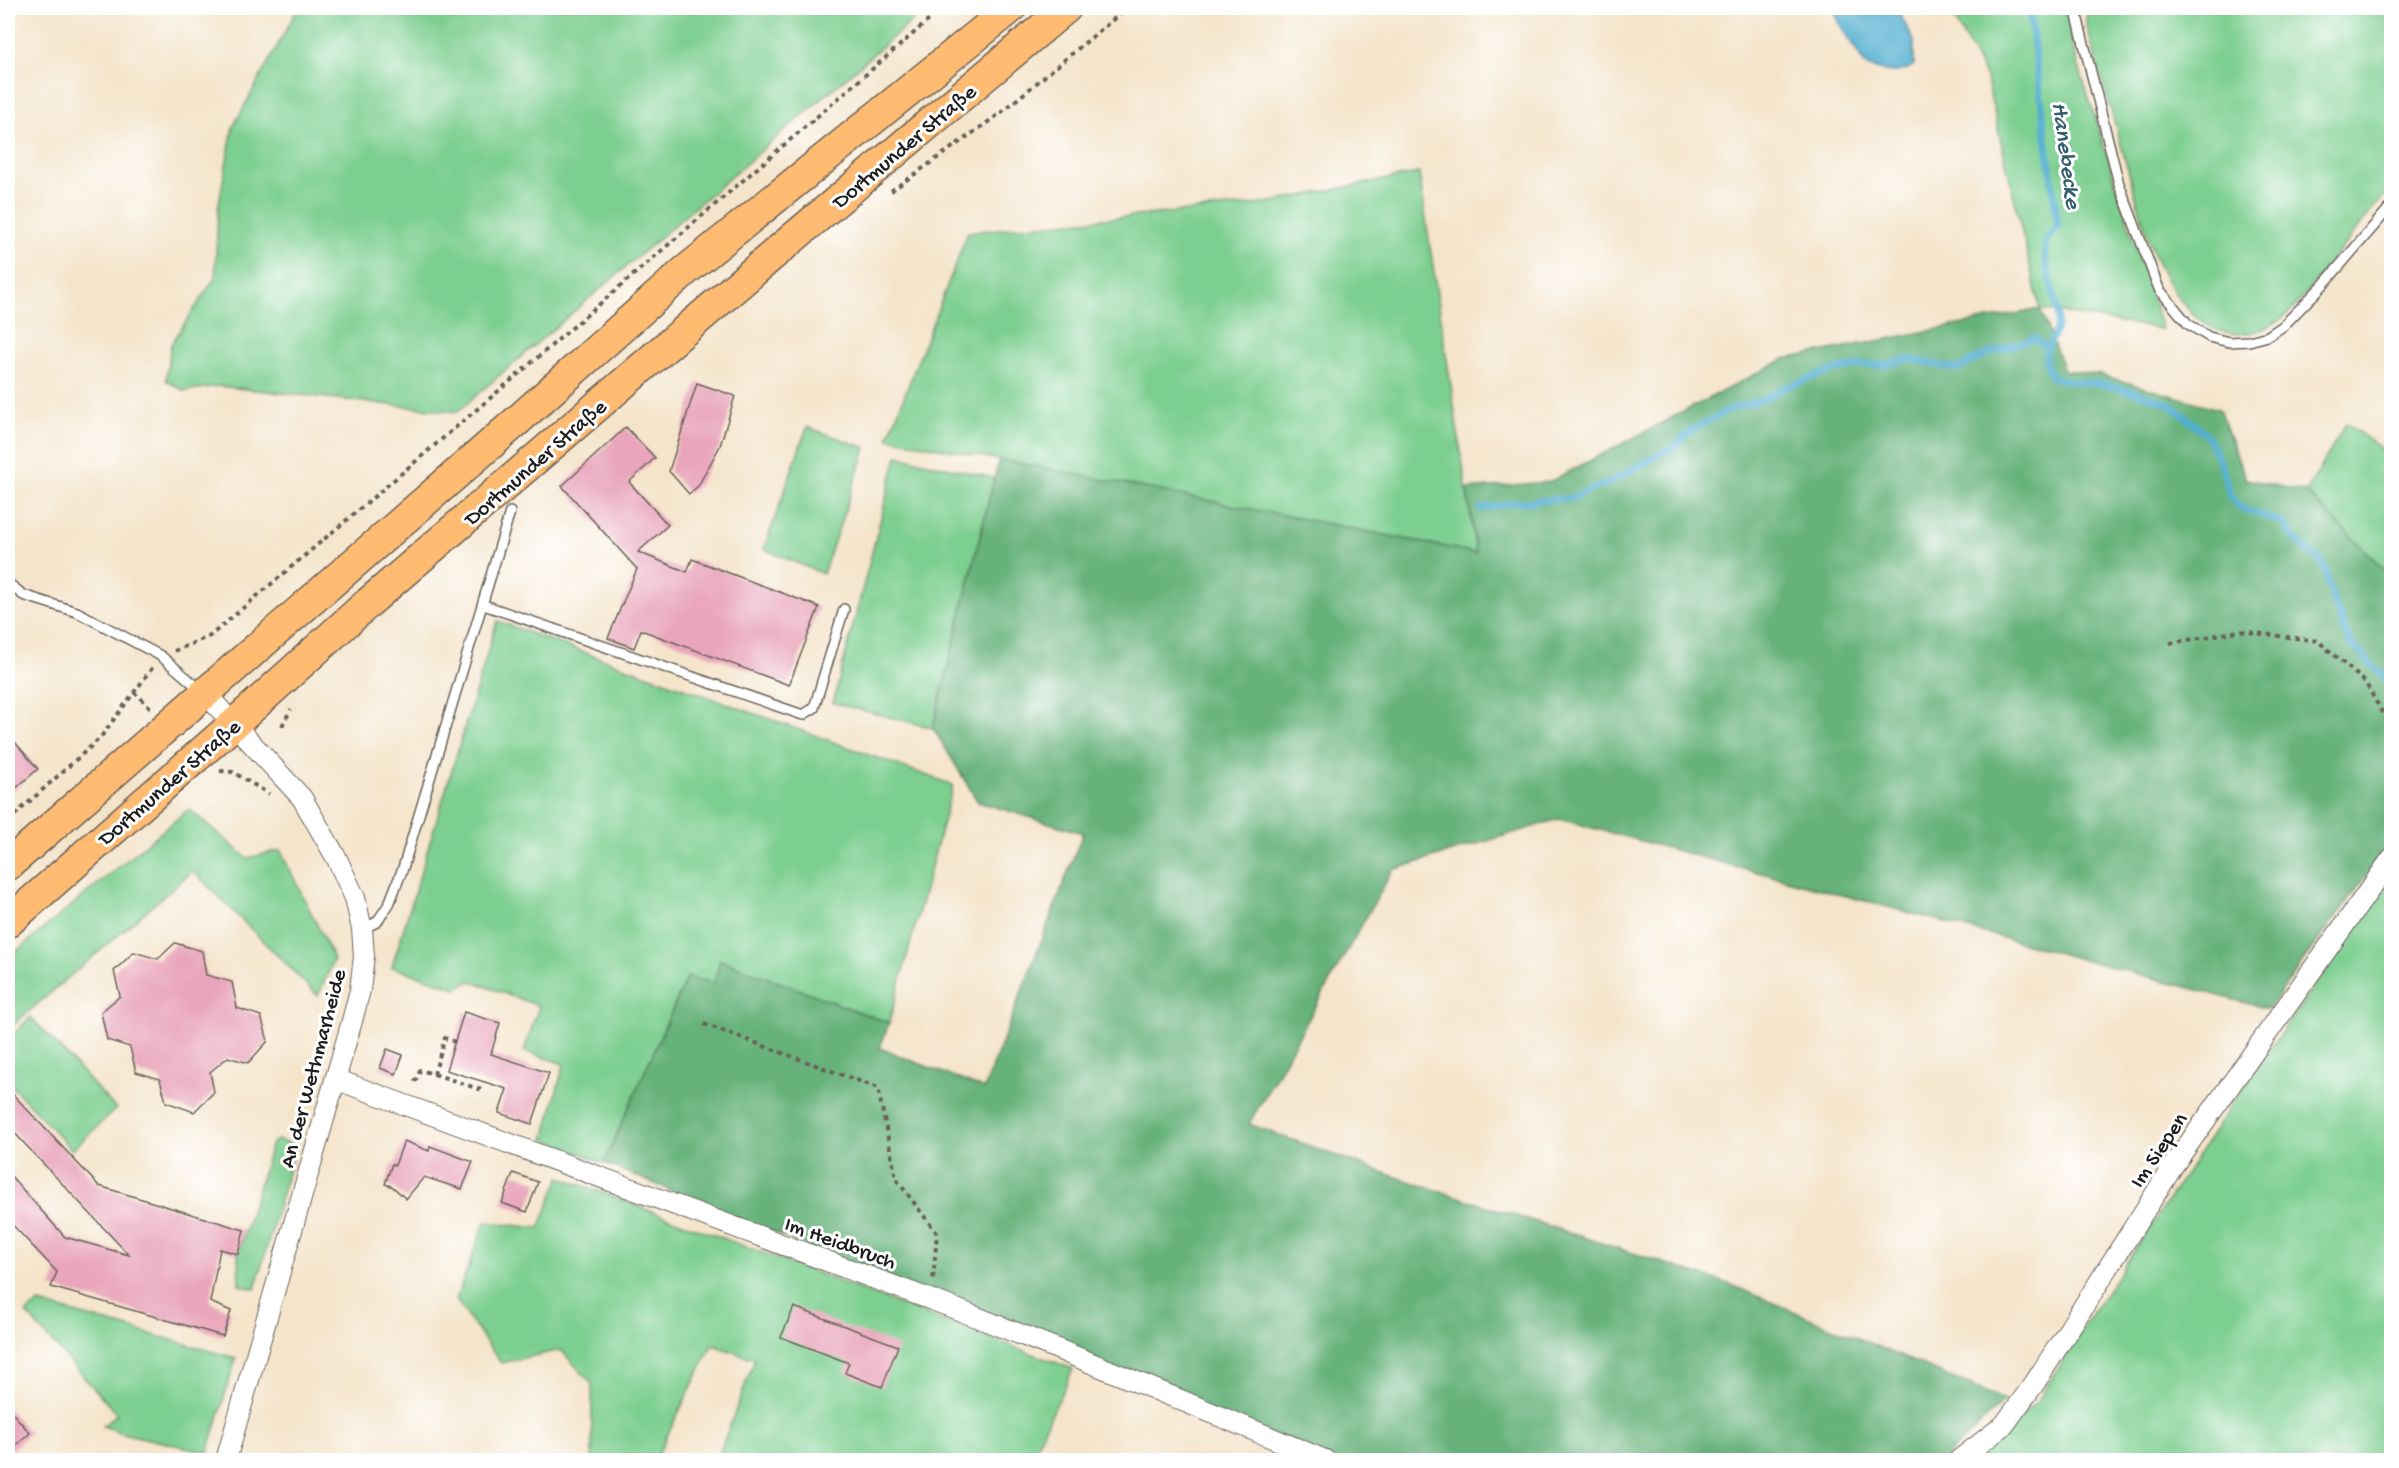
<svg xmlns="http://www.w3.org/2000/svg" width="2399" height="1468" font-family="'Gochi Hand',sans-serif">
<style>
.green{fill:#7dcf90;stroke:#4c7656;stroke-width:1.5}
.forest{fill:#66b27a;stroke:#41674b;stroke-width:1.5}
.water{fill:#50adce;stroke:#366475;stroke-width:1.5}
.lines{fill:none;stroke-linecap:round;stroke-linejoin:round}
.stream{stroke:#50adce;stroke-width:7}
.building{fill:#e9a5bb}
.service-casing{stroke:#686259;stroke-width:12}
.minor-casing{stroke:#686259;stroke-width:22}
.primary-casing{stroke:#686259;stroke-width:33}
.path{stroke:#686259;stroke-width:4;stroke-dasharray:4.5 4.5;stroke-linecap:butt}
.service{stroke:#fff;stroke-width:9}
.minor{stroke:#fff;stroke-width:20}
.primary{stroke:#ffbb71;stroke-width:30}
.labels{text-anchor:middle;stroke-width:6;stroke-linejoin:round;paint-order:stroke}
.street-label{font-size:22px;fill:#1c1c1c;stroke:#fff}
.water-label{font-size:24px;font-style:italic;fill:#335d6c;stroke:#fff}
</style>
<rect width="100%" height="100%" fill="#fff"/>
<filter id="ink" filterUnits="userSpaceOnUse"><feTurbulence type="fractalNoise" baseFrequency=".0167" numOctaves="2"/><feDisplacementMap in="SourceGraphic" scale="12" xChannelSelector="R" yChannelSelector="G"/><feConvolveMatrix kernelMatrix="1 2 1 2 8 2 1 2 1" color-interpolation-filters="sRGB"/></filter>
<filter id="wash" filterUnits="userSpaceOnUse"><feTurbulence type="fractalNoise" baseFrequency=".008" numOctaves="4" result="noise"/><feDisplacementMap in="SourceGraphic" scale="24" xChannelSelector="R" yChannelSelector="G"/><feGaussianBlur stdDeviation="1.35" result="paint"/><feColorMatrix in="noise" values="0 0 0 0 0 0 0 0 0 0 0 0 0 0 0 0 0 1.4 0 .05"/><feComposite in="paint" operator="in"/></filter>
<g filter="url(#wash)">
<rect width="100%" height="100%" fill="#f4e4ca"/>
<path class="green" d="M298,8H927L457,412L218,386L184,391L166,380L171,344L215,278L218,209L233,127Z
M1948,8H2068L2072,45L2162,329L2040,309L1986,77Z
M2087,8H2391V192L2377,204C2358,228 2339,252 2319,276C2307,292 2293,313 2275,323C2210,360 2169,294 2149,242L2086,24Z
M1419,173L1476,553L888,438L968,232L1261,204Z
M2346,423L2391,456V576L2306,492Z
M807,427L866,448L823,574L764,549Z
M897,456L994,478L933,728L833,703Z
M497,621L953,785L889,1023L720,960L714,983L687,977L604,1163L544,1139L564,1064L524,1051L539,1006L471,981L456,988L392,967Z
M189,809L247,858L280,850L334,959L318,996L193,871L8,1029V958Z
M2391,878V1460H1974L2037,1402L2078,1335L2257,1067Z
M31,1017L116,1109L72,1150L8,1082V1039Z
M277,1140L296,1145L255,1289L239,1285L238,1254L272,1143Z
M560,1177L1073,1369L1030,1460H709L718,1457L755,1359L712,1345L655,1460H592V1384L561,1350L501,1363L456,1300L485,1222L539,1228Z
M39,1303L236,1358L208,1452L126,1434L103,1426L117,1414L26,1313Z"/>
<path class="forest" d="M2040,309L2064,370L2101,375L2219,409L2246,479L2306,492L2391,576V842L2268,1009L1559,819L1393,870L1249,1124L1387,1174L1729,1284L2005,1400L1943,1460H1329L604,1163L687,977L714,983L720,960L889,1023L880,1048L984,1089L1083,833L978,802L933,728L999,459L1476,553L1467,489L1549,482L1784,359Z"/>
<path class="water" d="M1833,8H1897L1914,41V65C1899,77 1883,71 1866,66L1842,29Z"/>
<g class="lines">
<path class="stream" d="M2029,8L2058,227C2055,230 2051,234 2048,238C2037,258 2060,297 2058,321C2055,348 2035,344 2052,377L2073,382L2101,384L2138,393L2170,404L2207,435L2222,467L2230,496L2240,508L2282,522L2302,547L2323,563L2334,602L2350,643L2390,683L2392,687
M1480,509L1512,503L1572,498L1610,482L1675,446L1690,431L1731,409L1765,399L1783,388L1828,372L1861,365H1885L1909,359L1957,369L1985,355L2034,338L2045,347"/>
</g>
<g id="blocks">
<path class="building" d="M697,383L735,396L720,446L698,486L689,494L669,471Z
M626,427L655,458L629,482L668,525L638,552L687,572L692,559L819,607L789,685L641,630L634,648L608,638L637,569L562,486Z
M8,734L38,769L8,795Z
M175,943L202,951L206,975L232,982L237,1008L261,1016L268,1041L248,1063L228,1057L210,1072L214,1092L194,1112L166,1102L160,1079L136,1072L130,1047L107,1040L101,1012L120,996L114,971L134,952L158,959Z
M464,1012L500,1023L491,1054L549,1073L532,1124L499,1113L507,1089L446,1070Z
M387,1049L403,1055L396,1074L380,1068Z
M8,1089L99,1186L244,1230L238,1254L220,1249L210,1302L231,1311L223,1336L51,1287L57,1272L8,1220V1173L65,1237L129,1255L8,1126Z
M404,1141L429,1151L430,1146L473,1162L462,1189L424,1177L406,1199L393,1187L385,1184L392,1164L395,1165Z
M513,1173L538,1182L527,1212L502,1203Z
M794,1307L898,1346L882,1387L845,1373L849,1363L781,1337Z
M8,1408L30,1433L8,1453Z"/>
</g>
</g>
<g filter="url(#ink)">
<use href="#blocks" fill-opacity="0" stroke="#686259" stroke-width="1.5"/>
<g class="lines">
<g class="service-casing">
<path id="service" d="M2075,8L2119,184L2159,289L2188,324L2209,337L2229,342L2249,341L2268,336L2283,326L2323,285L2392,205
M8,583L23,595L77,612L161,656L202,691
M484,605L803,715L814,708L844,609
M362,929L377,922L389,904L403,868L510,512"/>
</g>
<g class="minor-casing">
<path id="minor" d="M204,692L302,798L337,859L355,898L362,929L364,956L360,990L352,1021L226,1460
M335,1079L951,1307L1055,1348L1325,1460
M1959,1460L2004,1425L2034,1384L2175,1163L2392,858"/>
</g>
<g class="primary-casing">
<path id="primary" d="M8,865L517,421L685,271L1011,8
M8,922L234,724L368,603L768,259L1066,8"/>
</g>
<path class="path" d="M891,191L998,115L1127,8
M2170,643L2240,631L2318,641L2365,682L2392,730
M174,651L210,636L508,383L943,8
M134,692L152,709
M282,726L291,709
M220,771L233,772L269,794
M8,821L100,738L153,667
M704,1024L878,1088L896,1179L937,1233L933,1281
M434,1074L485,1091
M415,1082L420,1070L434,1074L445,1038L455,1042"/>
<use href="#service" class="service"/>
<use href="#minor" class="minor"/>
<use href="#primary" class="primary"/>
</g>
</g>
<g class="labels">
<g class="street-label">
<text transform="translate(903 145) rotate(-40)" y="8">Dortmunder Straße</text>
<text transform="translate(534 461) rotate(-41)" y="8">Dortmunder Straße</text>
<text transform="translate(168 781) rotate(-41)" y="8">Dortmunder Straße</text>
<text transform="translate(311 1068) rotate(-75)" y="8">An der Wethmarheide</text>
<text transform="translate(2157 1149) rotate(-56)" y="8">Im Siepen</text>
<text transform="translate(841 1241) rotate(20)" y="8">Im Heidbruch</text>
</g>
<g class="water-label">
<text transform="translate(2068 155) rotate(82)" y="8">Hanebecke</text>
</g>
</g>
<rect width="2399" height="1468" fill="none" stroke="#fff" stroke-width="30"/>
</svg>
